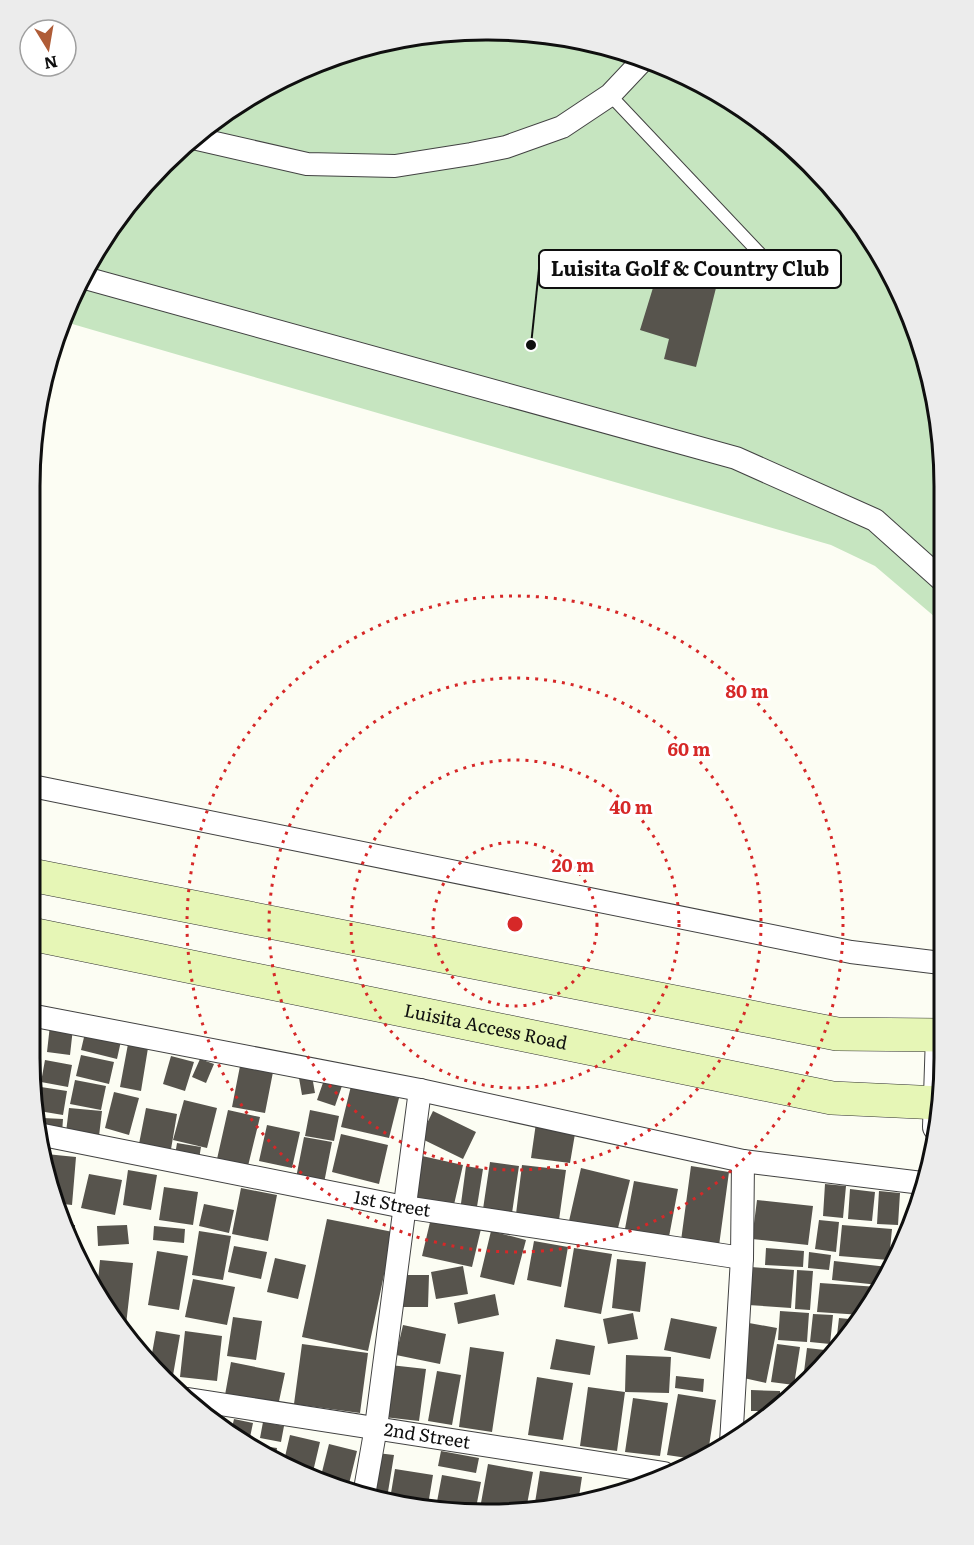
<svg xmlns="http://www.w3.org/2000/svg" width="974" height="1545" font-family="Literata,serif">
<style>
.green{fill:#c6e5c0}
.building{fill:#57544d}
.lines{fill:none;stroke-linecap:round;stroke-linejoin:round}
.service-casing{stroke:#424242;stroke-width:14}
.minor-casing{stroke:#424242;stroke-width:24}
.tertiary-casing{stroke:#424242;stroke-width:30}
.secondary-casing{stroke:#313131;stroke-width:34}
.service{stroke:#fff;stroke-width:12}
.minor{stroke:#fff;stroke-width:22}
.tertiary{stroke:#fff;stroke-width:28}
.secondary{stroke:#e6f6b6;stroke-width:33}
.ring{fill:none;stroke:#d62828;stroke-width:3;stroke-dasharray:3 6}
.labels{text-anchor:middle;stroke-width:6;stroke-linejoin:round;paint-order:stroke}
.street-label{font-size:18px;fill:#0f0f0f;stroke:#fff}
.rim{fill:none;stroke:#0f0f0f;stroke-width:3}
.centre{fill:#d62828;stroke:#fff;stroke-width:3}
.ring-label{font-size:18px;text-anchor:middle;font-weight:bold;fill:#d62828;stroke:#fff;stroke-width:6;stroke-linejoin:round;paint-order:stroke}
.leader{fill:none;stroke:#0f0f0f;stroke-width:2}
.callout-dot{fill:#0f0f0f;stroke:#fff;stroke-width:2}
.callout{fill:#fff;stroke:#0f0f0f;stroke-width:2}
.callout-label{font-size:20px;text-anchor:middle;font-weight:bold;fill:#0f0f0f}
</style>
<rect width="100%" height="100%" fill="#fcfdf3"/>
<path class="green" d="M517,31L606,46L689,77L765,125L849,209L897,285L928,368L943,457L942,630L935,617L875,566L831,545L62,321L65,312L125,209L186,143L259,91L340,54L428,34Z"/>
<path class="building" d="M664,252L700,263L696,275L718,280L696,367L664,359L669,339L640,330Z
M50,1025L73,1028L70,1055L47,1052Z
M85,1033L121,1041L117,1059L81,1050Z
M128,1044L148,1048L141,1091L120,1087Z
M30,1046L41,1048L38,1066L31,1065Z
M81,1055L114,1062L109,1084L76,1076Z
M171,1056L194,1062L185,1091L163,1084Z
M200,1059L214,1064L206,1083L192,1077Z
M45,1060L72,1065L68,1087L41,1082Z
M241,1061L274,1067L265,1113L232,1107Z
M312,1076L315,1093L302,1095L299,1078Z
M325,1077L343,1083L335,1106L317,1100Z
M75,1080L106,1086L101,1110L70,1104Z
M351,1086L399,1098L389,1138L341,1127Z
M41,1087L67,1091L63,1115L39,1111Z
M114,1092L139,1098L129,1135L105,1128Z
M184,1100L217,1108L207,1148L173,1140Z
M69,1108L102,1111L99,1136L66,1132Z
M146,1108L177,1114L170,1155L138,1149Z
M228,1110L260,1117L248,1166L217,1159Z
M310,1110L339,1116L334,1141L305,1136Z
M433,1111L476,1132L463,1159L420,1138Z
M43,1118L63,1119L62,1133L42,1132Z
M536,1123L576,1128L570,1163L531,1158Z
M267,1125L300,1132L292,1168L259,1161Z
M341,1134L388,1145L379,1184L332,1172Z
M304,1137L332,1142L324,1183L296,1178Z
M177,1143L201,1147L199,1159L175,1155Z
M46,1154L76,1157L72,1205L54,1203Z
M422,1156L463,1165L453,1209L413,1200Z
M490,1162L519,1166L512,1213L483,1209Z
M522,1165L566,1170L559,1220L516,1214Z
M466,1166L483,1169L476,1213L460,1211Z
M691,1166L729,1172L718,1253L680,1248Z
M581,1168L630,1180L617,1232L569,1221Z
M128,1170L157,1175L151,1210L123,1205Z
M89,1174L122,1180L115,1215L81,1208Z
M634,1181L678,1189L668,1242L624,1234Z
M825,1184L846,1186L843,1218L823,1216Z
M164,1187L198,1192L193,1225L159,1220Z
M241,1188L277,1195L268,1241L232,1234Z
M850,1189L875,1192L872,1221L848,1219Z
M879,1191L900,1193L898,1225L877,1224Z
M757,1200L813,1206L808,1245L752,1239Z
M204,1204L234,1210L229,1233L199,1226Z
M431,1218L481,1229L472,1267L422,1256Z
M327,1219L393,1232L368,1351L302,1337Z
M819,1220L839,1222L836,1252L815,1249Z
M64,1225H75V1246L65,1226Z
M127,1225L129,1244L98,1246L97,1226Z
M842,1225L892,1229L889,1260L839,1256Z
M154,1226L185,1229L184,1243L153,1240Z
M199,1231L231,1236L223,1280L192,1275Z
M491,1231L526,1240L514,1285L480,1277Z
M534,1241L568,1247L561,1287L527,1280Z
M234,1246L267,1252L261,1279L228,1272Z
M574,1248L612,1254L601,1314L564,1307Z
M766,1248L804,1251L803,1267L765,1265Z
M157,1251L188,1256L179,1310L148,1305Z
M809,1252L831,1255L829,1270L808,1268Z
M275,1258L306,1265L298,1299L267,1292Z
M617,1259L646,1262L640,1312L612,1308Z
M100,1260L133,1263L126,1325L118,1324L107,1312L97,1291Z
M834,1261L888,1267L887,1271L879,1285L832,1280Z
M463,1266L468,1294L436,1299L431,1272Z
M751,1267L794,1270L791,1308L748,1305Z
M797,1270L813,1271L810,1310L795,1309Z
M397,1275H429L428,1307H396Z
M193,1279L235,1287L227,1325L185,1317Z
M820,1283L878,1287L862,1315L817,1312Z
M495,1294L499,1315L458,1324L454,1303Z
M780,1311L809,1313L807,1342L778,1340Z
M633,1313L638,1339L608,1344L603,1319Z
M813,1314L833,1315L830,1344L810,1342Z
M233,1317L262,1321L256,1360L227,1356Z
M671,1318L717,1327L710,1359L664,1350Z
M839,1318L859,1320L849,1336L841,1345L836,1344Z
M749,1323L777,1328L766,1383L739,1377Z
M403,1325L446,1334L440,1364L396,1355Z
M156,1331L180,1335L172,1381L151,1359Z
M185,1331L222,1336L217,1381L180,1377Z
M556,1339L595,1346L590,1375L550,1369Z
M302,1344L368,1353L360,1413L294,1404Z
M777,1344L800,1347L794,1385L771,1382Z
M470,1347L504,1352L492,1432L459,1427Z
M807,1348L834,1351L803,1380Z
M626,1355L671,1357L669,1393L625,1392Z
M231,1362L285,1373L278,1406L225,1395Z
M381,1364L426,1369L419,1421L375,1416Z
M437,1371L461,1375L452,1425L428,1421Z
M676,1376L704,1379L703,1392L675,1388Z
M537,1377L573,1383L563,1440L528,1435Z
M588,1387L625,1392L617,1451L580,1446Z
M751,1390L780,1391V1401L769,1411H751Z
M678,1394L716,1400L708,1453L694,1459L667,1455Z
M633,1398L668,1403L660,1456L625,1452Z
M234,1419L253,1423L249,1442L231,1432Z
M263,1422L284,1426L281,1442L260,1438Z
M290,1435L320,1442L312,1476L284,1461Z
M329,1444L357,1451L347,1492L340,1491L320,1480Z
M255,1445L277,1448L276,1457Z
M441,1451L479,1458L476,1473L438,1466Z
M377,1453L394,1455L387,1498L370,1496Z
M488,1464L533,1472L526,1510L487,1515L479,1514Z
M395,1469L433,1475L428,1505L390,1499Z
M540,1471L582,1477L578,1503L534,1509Z
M442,1475L481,1482L475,1513L436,1507Z"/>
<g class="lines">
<g class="service-casing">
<path id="service" d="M610,95L766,260"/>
</g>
<g class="minor-casing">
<g id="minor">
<path d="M193,138L307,164L395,166L471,154L506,147L562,127L610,95L643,60"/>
<path d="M85,278L736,458L875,520L942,580"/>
<path d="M32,786L851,952L941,963"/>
<path d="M30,1015L420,1090L743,1161L922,1183"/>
<path id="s1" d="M43,1135L404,1207L742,1258"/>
<path id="s2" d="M188,1399L664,1473"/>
<path d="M731,1443L742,1258L743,1161"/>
<path d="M364,1495L376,1427L420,1090"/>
</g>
</g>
<g class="tertiary-casing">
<path id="tertiary" d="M937,1127L940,1035"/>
</g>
<g class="secondary-casing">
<g id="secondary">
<path d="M31,875L837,1034L940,1035"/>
<path id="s3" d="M31,934L832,1098L940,1103"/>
</g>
</g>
<use href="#service" class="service"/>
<use href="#minor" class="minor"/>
<use href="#tertiary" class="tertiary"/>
<use href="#secondary" class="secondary"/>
</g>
<g class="ring">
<circle cx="515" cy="924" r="82"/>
<circle cx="515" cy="924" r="164"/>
<circle cx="515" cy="924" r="246"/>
<circle cx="515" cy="924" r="328"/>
</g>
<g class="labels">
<g class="street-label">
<text dy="6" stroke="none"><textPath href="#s3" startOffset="464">Luisita Access Road</textPath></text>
<text dy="6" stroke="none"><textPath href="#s1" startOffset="356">1st Street</textPath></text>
<text dy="6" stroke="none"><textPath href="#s2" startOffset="242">2nd Street</textPath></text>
</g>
</g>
<path d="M0 0H974V1545H0ZM486 40H488A446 446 0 0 1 934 486V1058A446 446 0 0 1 488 1504H486A446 446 0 0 1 40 1058V486A446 446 0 0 1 486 40Z" fill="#ececec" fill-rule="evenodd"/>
<path class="rim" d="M486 40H488A446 446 0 0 1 934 486V1058A446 446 0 0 1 488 1504H486A446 446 0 0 1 40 1058V486A446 446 0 0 1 486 40Z"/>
<circle cx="515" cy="924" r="9" class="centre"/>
<g class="ring-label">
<text x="747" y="698">80 m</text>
<text x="689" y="756">60 m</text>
<text x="631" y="814">40 m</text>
<text x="573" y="872">20 m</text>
</g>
<path class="leader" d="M531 345L539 269"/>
<circle class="callout-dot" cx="531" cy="345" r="6"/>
<rect class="callout" x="539" y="250" width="302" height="38" rx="6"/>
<g class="callout-label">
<text x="690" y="276">Luisita Golf &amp; Country Club</text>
</g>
<g transform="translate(48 48) rotate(169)"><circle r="28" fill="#ffffff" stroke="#9f9f9f" stroke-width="1.5"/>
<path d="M0-4.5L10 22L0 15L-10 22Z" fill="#af5c37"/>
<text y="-9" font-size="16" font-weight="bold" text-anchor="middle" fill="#0f0f0f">N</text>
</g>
</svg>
